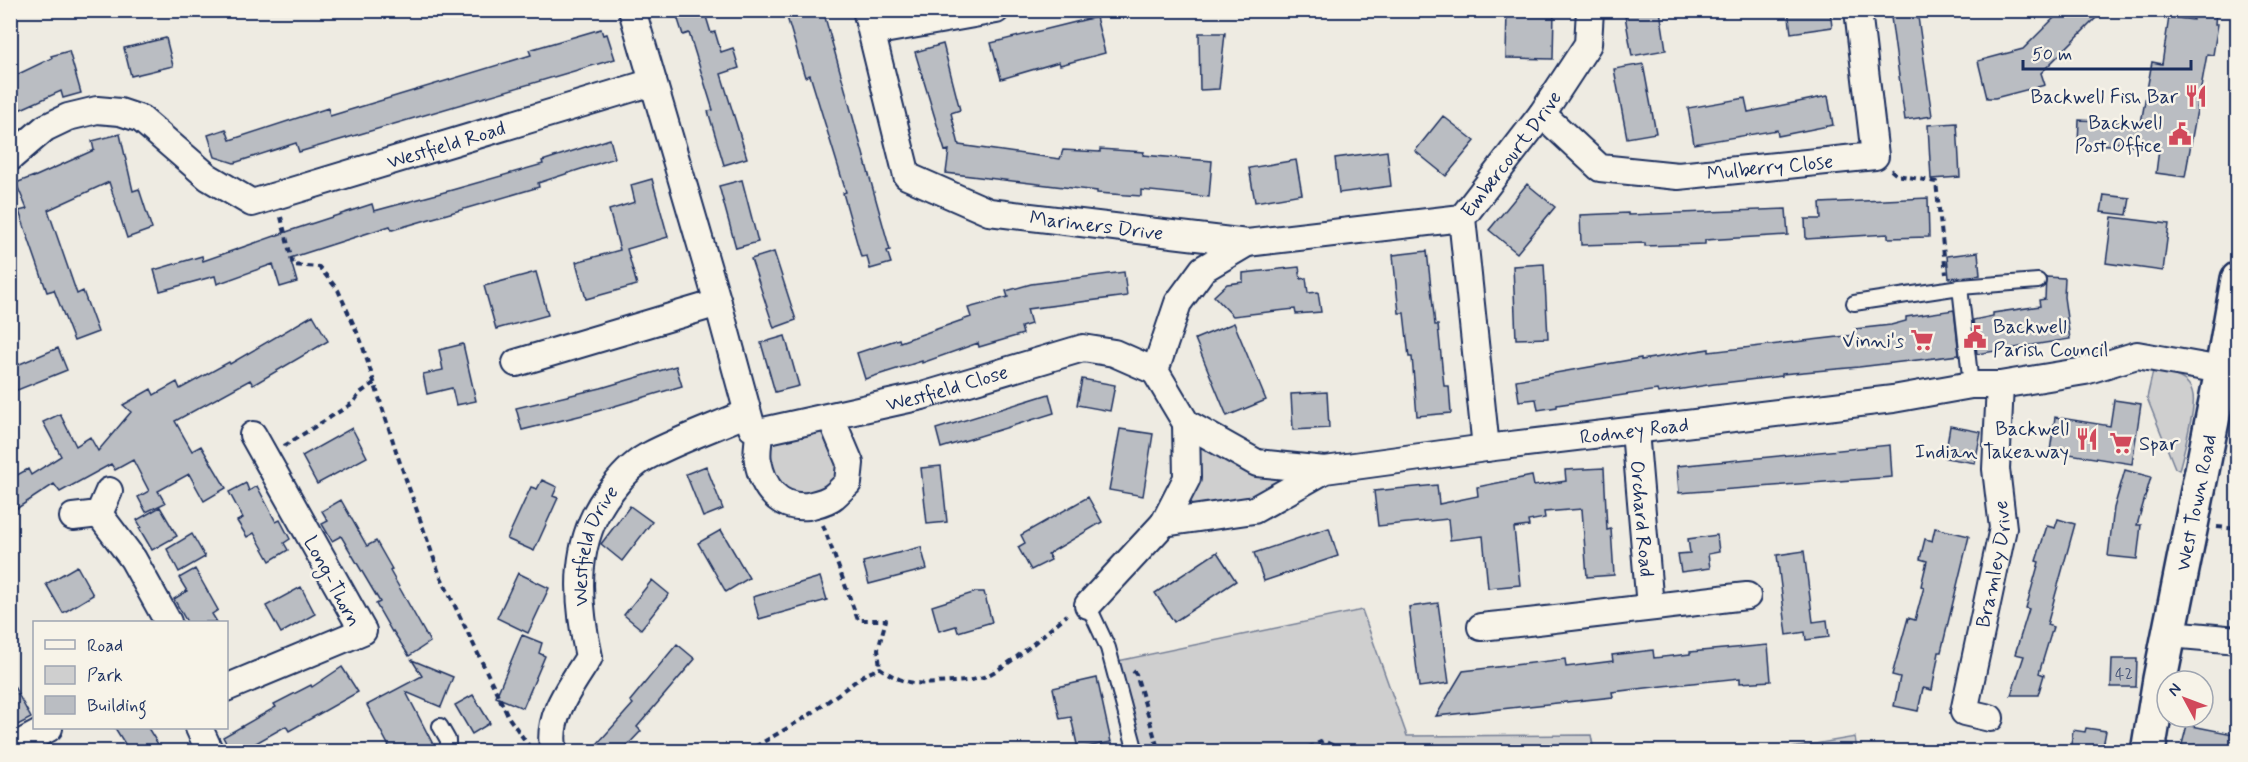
<svg xmlns="http://www.w3.org/2000/svg" width="2248" height="762" font-family="Mynerve,sans-serif">
<style>
.green{fill:#cfcfcf;stroke:#757f96;stroke-width:1.5}
.building{fill:#babdc2;stroke:#1b2f5e;stroke-width:1.5}
.lines{fill:none;stroke-linecap:round;stroke-linejoin:round}
.service-casing{stroke:#1b2f5e;stroke-width:18}
.minor-casing{stroke:#1b2f5e;stroke-width:30}
.primary-casing{stroke:#1b2f5e;stroke-width:38}
.path{stroke:#1b2f5e;stroke-width:4;stroke-dasharray:6 4.5;stroke-linecap:butt}
.service{stroke:#f7f3e8;stroke-width:14}
.minor{stroke:#f7f3e8;stroke-width:26}
.primary{stroke:#f7f3e8;stroke-width:33}
.labels{text-anchor:middle;stroke-width:5;stroke-linejoin:round;paint-order:stroke}
.number-label{font-size:16px;fill:#435277}
.poi-label{font-size:20px;fill:#1b2f5e;stroke:#f7f3e8;text-anchor:end}
.street-label{font-size:20px;fill:#1b2f5e;stroke:#f7f3e8}
</style>
<rect width="100%" height="100%" fill="#eeebe2"/>
<filter id="ink" filterUnits="userSpaceOnUse"><feTurbulence type="fractalNoise" baseFrequency=".0167" numOctaves="2"/><feDisplacementMap in="SourceGraphic" scale="12" xChannelSelector="R" yChannelSelector="G"/><feConvolveMatrix kernelMatrix="1 2 1 2 8 2 1 2 1" color-interpolation-filters="sRGB"/></filter>
<g filter="url(#ink)">
<path class="green" d="M2153,371C2191,377 2199,385 2190,424C2187,439 2183,455 2179,470L2175,468L2147,398Z
M831,418L848,483L779,501L759,432Z
M1186,424L1257,463L1325,470L1254,510L1164,522Z
M1362,610L1407,736L1591,735L1594,751H1145L1108,663Z
M1855,737L1857,751H1774Z"/>
<path class="building" d="M675,10H704L711,33L715,32L721,52L733,48L739,68L721,74L747,158L724,165L708,111L713,110L689,33L683,35Z
M809,10H823L890,250L887,251L891,263L870,269L867,256L861,257L843,193L846,192L810,75L805,77L787,17Z
M1507,10H1554L1553,59L1506,58Z
M1624,10H1660L1666,50L1632,56Z
M1788,10H1830L1832,27L1791,33Z
M1890,10H1917L1932,116L1905,120Z
M2062,10H2104L2041,73L2045,85L1995,98H1987L1978,61L2023,49Z
M2194,10H2216L2215,24H2218L2213,55L2207,54L2185,177L2156,173L2159,149L2113,142V145L2078,144L2079,120L2141,123L2152,62L2162,64L2169,17L2193,20Z
M1096,17L1105,53L1060,65L1059,62L1001,79L991,43Z
M601,29L603,35L607,34L615,59L299,152L296,143L234,163L215,157L208,135L226,129L230,140L328,108L330,116L531,55L529,50Z
M1199,33H1225L1219,89L1200,90Z
M166,38L173,66L131,76L124,48Z
M943,44L960,110L951,113L959,145L1060,159L1063,150L1100,152V149L1144,152L1143,155L1212,161L1209,197L1141,190V196L1097,193V191L946,173L949,150L945,151L915,52Z
M69,51L81,93L63,98L61,91L10,114V78L52,58L51,56Z
M1643,64L1656,133L1627,138L1614,69Z
M1828,96L1833,125L1778,136L1777,130L1694,144L1688,108L1745,98L1748,112Z
M1443,116L1475,141L1446,176L1415,151Z
M1957,123L1960,177L1931,179L1928,125Z
M120,134L133,191L139,189L152,229L127,238L109,182L48,210L77,294L83,291L98,332L74,341L54,290L47,292L19,211L27,209L16,183L34,176V177L94,150L92,141Z
M610,139L615,158L538,183L539,187L392,230L390,226L290,258L297,282L280,287L273,264L217,284L215,276L160,291L154,270L202,256L203,261L292,230L372,204L374,211L452,190L543,164L542,161Z
M1387,151L1391,186L1339,193L1335,158Z
M1296,160L1302,194L1255,202L1249,168Z
M652,179L668,237L627,249L637,285L586,299L576,262L620,250L609,210L635,202L631,185Z
M742,180L758,242L736,248L719,186Z
M1527,184L1555,207L1517,253L1489,230Z
M2104,195L2130,198L2127,215L2101,212Z
M1928,198L1929,237L1888,238V234L1806,239L1805,219H1821L1820,203Z
M1786,209L1788,235L1705,240V244L1645,246V243L1581,245L1580,215L1628,213V215Z
M2112,217L2169,224L2163,271L2106,263Z
M1427,251L1435,325H1438L1444,386H1449L1451,413L1417,416L1412,357H1409L1404,313H1399L1393,255Z
M774,252L796,320L774,328L751,259Z
M1978,252L1980,275L1949,278L1947,256Z
M1544,264L1548,338L1516,339L1513,266Z
M1299,267L1301,279L1306,278L1308,293L1318,292L1321,312L1296,314L1295,309L1233,316L1214,296L1227,284L1243,282V273Z
M536,272L548,315L496,329L484,286Z
M1124,272L1127,296L1027,309L1031,324L1021,327L1023,334L979,347L978,343L922,363V361L865,379L857,353L899,339L900,342L971,317L968,308L1008,297L1006,291L1031,284Z
M2046,277L2065,278L2064,297L2070,339L1977,354L1973,320L1993,316V313L2040,306L2039,300L2045,299Z
M1954,310L1959,355L1859,367L1782,374V376L1714,384L1658,393L1657,390L1557,405V407L1538,410L1536,399L1519,401L1516,380L1641,358V360L1709,349V352L1855,335V329L1891,325L1906,321V317Z
M313,315L328,341L253,385L250,380L175,421L192,451L201,446L226,488L204,501L189,474L158,491L165,503L146,512L138,497L149,491L133,460L115,470L111,464L60,492L54,484L10,513V479L28,469L31,475L61,456L43,422L60,414L76,446L90,437L98,451L131,412L123,405L151,389L154,395L177,382L180,389L229,362L230,364Z
M1234,323L1266,400L1227,416L1195,339Z
M785,336L799,386L775,392L761,343Z
M463,344L476,401L456,405L452,388L427,394L423,374L443,370L439,350Z
M58,348L67,370L10,393V368Z
M676,366L682,386L591,413L522,430L516,408L601,388Z
M1082,379L1115,385L1110,411L1077,405Z
M1327,392L1329,428L1293,430L1291,394Z
M1049,394L1054,413L941,448L936,429Z
M2114,400L2141,404L2132,464L2050,451L2055,417L2110,426Z
M1950,426L1981,432L1975,463L1945,458Z
M352,428L367,457L317,484L302,456Z
M1120,429L1153,434L1143,496L1109,490Z
M1890,445L1892,477L1679,493L1677,466Z
M706,466L723,509L703,517L686,474Z
M941,466L947,522L927,524L921,468Z
M1604,468L1607,530L1611,529L1614,575L1587,577L1582,509L1544,512L1545,518L1528,521L1529,526L1514,528L1520,585L1488,588L1483,536L1450,540L1448,519L1378,526L1374,491L1437,485L1439,504L1478,496L1477,487L1532,476L1534,486L1566,481L1565,470Z
M2125,470L2151,477L2137,525H2141L2137,559L2108,556L2114,508Z
M542,480L557,487L553,496L558,498L534,551L507,539L531,487L537,489Z
M246,483L249,491L257,486L276,522L280,520L290,539L284,543L288,550L270,561L254,533L247,537L237,521L243,518L229,492Z
M1088,497L1102,522L1048,554L1051,560L1031,570L1018,547L1025,543L1021,535Z
M341,500L367,546L376,541L392,569L390,571L430,642L409,656L393,631L392,632L376,604L380,602L341,536L332,541L322,524L328,521L322,511Z
M630,506L652,522L622,561L601,544Z
M160,507L177,536L152,550L139,528L141,527L137,520Z
M2058,519L2075,524L2047,625L2053,627L2039,673L2044,675L2038,695H2011L2024,656L2015,654L2029,609L2026,608L2039,562L2036,561L2047,526L2055,528Z
M1329,528L1338,556L1264,581L1254,553Z
M1935,528L1969,536L1941,652H1939L1932,690L1923,688L1918,711L1894,706L1900,677L1892,675L1908,618L1915,620L1924,587L1921,586L1927,561L1920,559L1925,539L1932,541Z
M721,530L749,578L726,592L698,543Z
M192,534L205,557L179,572L167,549Z
M1717,535L1719,552L1708,554L1710,568L1681,572L1678,554L1690,553L1688,539Z
M921,547L927,569L869,584L863,562Z
M1804,551L1813,622L1827,620L1829,637L1806,640L1805,632L1787,635L1777,555Z
M1217,552L1236,581L1174,622L1155,593Z
M77,566L93,595L63,613L46,584Z
M195,569L218,610L212,614L217,622H187L174,599L187,591L179,578Z
M518,573L549,588L528,633L497,618Z
M820,577L827,600L759,619L753,597Z
M652,580L669,594L641,629L624,615Z
M301,587L315,614L281,633L266,606Z
M976,592H984L992,622L958,632L956,626L939,631L932,606Z
M1438,603L1449,683L1419,687L1409,607Z
M522,635L542,643L539,653L545,656L523,708L496,697Z
M677,644L695,659L637,727L641,731L621,752H590L633,704L630,701Z
M1768,645L1771,681L1740,683V678L1663,686L1612,692L1613,697L1436,716L1463,671L1565,659L1566,667L1613,661L1612,655L1653,650L1654,658L1690,654V652Z
M2112,659H2137L2136,687H2111Z
M412,660L453,677L441,707L406,692L437,752H392L367,705L422,676Z
M342,667L358,692L289,731L286,726L240,752H231L223,737L276,707L274,704L311,685L312,687Z
M1097,678L1111,742L1078,749L1071,717L1060,719L1053,688Z
M10,679L31,718L10,729Z
M473,695L490,723L472,734L455,705Z
M2187,725L2238,735V748H2226L2225,752H2180Z
M115,728H148L158,744L146,752H130Z
M2086,728L2106,731L2102,752H2070L2073,730L2085,732Z"/>
<g class="lines">
<g class="service-casing">
<path id="service" d="M1960,287L1971,385
M1854,303L1960,287L2038,281
M1088,605L1108,648L1136,752
M440,726L448,740V752"/>
</g>
<g class="minor-casing">
<g id="minor">
<path id="s1" d="M632,10L718,303L752,428L759,432L922,396L1083,348L1114,353L1155,371"/>
<path id="s2" d="M866,10L907,176L989,212L1247,243L1462,218"/>
<path d="M872,32L996,10"/>
<path id="s3" d="M1542,114L1600,168L1678,176L1875,156L1858,10"/>
<path id="s4" d="M10,158L45,128L68,117L97,110L120,112L141,119L208,177L252,203L653,82"/>
<path d="M1247,243L1203,269L1178,303L1155,371L1186,423L1257,463L1325,470"/>
<path d="M516,363L718,303"/>
<path id="s5" d="M1635,431L1650,607"/>
<path d="M759,432C759,441 756,452 758,461C763,488 779,509 808,506C816,504 827,502 834,496C839,492 843,487 848,483L850,463L831,418"/>
<path id="s6" d="M1486,448L1462,218L1542,114L1588,44L1590,10"/>
<path d="M99,514L133,559L168,622"/>
<path d="M73,517L99,514L109,491"/>
<path d="M1164,523L1187,478L1186,423"/>
<path id="s7" d="M1088,605L1164,523L1254,510L1325,470L1486,448L1893,399L1971,385H2000L2085,371L2137,355L2238,373"/>
<path d="M1481,627C1570,618 1658,606 1747,596"/>
<path d="M2170,634L2238,640"/>
<path d="M226,688L363,631L253,435"/>
<path id="s8" d="M1990,718L1964,712L2003,528L1996,469L2000,385"/>
<path d="M199,728L210,752"/>
<path d="M10,749L49,728"/>
<path id="s9" d="M554,752C545,717 572,685 589,657C576,598 572,537 613,488C623,475 635,462 650,455C681,439 715,427 747,413"/>
</g>
</g>
<g class="primary-casing">
<g id="primary">
<path id="s10" d="M2148,752L2160,679L2222,371L2238,279"/>
</g>
</g>
<path class="path" d="M1891,170L1897,175L1936,182L1946,274
M281,217L293,265L319,267L338,290L361,341L398,457L439,573L509,718L529,746
M284,446L353,403L360,393L374,383
M823,525L858,620H886L878,649L880,668
M2217,527L2238,529
M1133,671L1136,674L1159,752
M746,752L808,716L864,675L880,668C900,682 912,685 936,683C952,682 971,682 986,676C1016,662 1042,635 1067,615
M1298,752L1323,741L1332,745L1336,752"/>
<use href="#service" class="service"/>
<use href="#minor" class="minor"/>
<use href="#primary" class="primary"/>
</g>
</g>
<defs>
<g id="restaurant-bare" transform="scale(1.8)"><path d="M-5-6h1v4h1v-4h1v4h1v-4h1v5L-1.5 .5V6h-2V.5L-5-1ZM5-6V6H3V1.5H1.5Q1.5-4 5-6Z" fill="#d1495b" stroke="#f7f3e8" stroke-width="2.5" paint-order="stroke"/></g>
<g id="civic-bare" transform="scale(1.8)"><path d="M-.6-6.5H3V-4.5H.6V-3L4-1V1h2V6H-6V1h2V-1L-.6-3ZM-1.2 2.5V6h2.4V2.5Z" fill="#d1495b" stroke="#f7f3e8" stroke-width="2.5" paint-order="stroke"/></g>
<g id="supermarket-bare" transform="scale(1.8)"><path d="M-6-5.5h2.5l.6 2H6L4.5 2H-2.5L-4.4-4H-6ZM-1.5 3.2a1.3 1.3 0 1 0 .1 0ZM3 3.2a1.3 1.3 0 1 0 .1 0Z" fill="#d1495b" stroke="#f7f3e8" stroke-width="2.5" paint-order="stroke"/></g>
</defs>
<g fill-rule="evenodd">
<use href="#restaurant-bare" x="2196" y="96"/>
<use href="#civic-bare" x="2180" y="134"/>
<use href="#civic-bare" x="1975" y="337"/>
<use href="#supermarket-bare" x="1922" y="340"/>
<use href="#restaurant-bare" x="2087" y="439"/>
<use href="#supermarket-bare" x="2121" y="443"/>
</g>
<g class="labels">
<g class="number-label">
<text x="2124" y="679">42</text>
</g>
<g class="poi-label">
<text x="2178" y="103">Backwell Fish Bar</text>
<text x="2162" y="129">Backwell<tspan x="2162" dy="23">Post Office</tspan></text>
<text x="1993" y="333" text-anchor="start">Backwell<tspan x="1993" dy="23">Parish Council</tspan></text>
<text x="1904" y="347">Vinni's</text>
<text x="2069" y="435">Backwell<tspan x="2069" dy="23">Indian Takeaway</tspan></text>
<text x="2139" y="450" text-anchor="start">Spar</text>
</g>
<g class="street-label">
<text dy="7" stroke="none"><textPath href="#s4" startOffset="489">Westfield Road</textPath></text>
<text dy="7" stroke="none"><textPath href="#s6" startOffset="312">Embercourt Drive</textPath></text>
<text dy="7" stroke="none"><textPath href="#s3" startOffset="250">Mulberry Close</textPath></text>
<text dy="7" stroke="none"><textPath href="#s2" startOffset="369">Mariners Drive</textPath></text>
<text dy="7" stroke="none"><textPath href="#s1" startOffset="636">Westfield Close</textPath></text>
<text dy="7" stroke="none"><textPath href="#s7" startOffset="596">Rodney Road</textPath></text>
<text dy="7" stroke="none"><textPath href="#s10" startOffset="254">West Town Road</textPath></text>
<text dy="7" stroke="none"><textPath href="#s5" startOffset="88">Orchard Road</textPath></text>
<text dy="7" stroke="none"><textPath href="#s9" startOffset="219">Westfield Drive</textPath></text>
<text dy="7" stroke="none"><textPath href="#s8" startOffset="178">Bramley Drive</textPath></text>
<text transform="translate(333 581) rotate(62)" y="7">Long-Thorn</text>
</g>
</g>
<rect width="2248" height="762" fill="none" stroke="#f7f3e8" stroke-width="36"/>
<rect x="18" y="18" width="2212" height="726" fill="none" stroke="#1b2f5e" stroke-width="2" filter="url(#ink)"/>
<rect x="33" y="621" width="195" height="108" fill="#f7f3e8" stroke="#9fa5b1" stroke-width="1.5"/>
<rect x="45" y="640" width="30" height="9" fill="#f7f3e8" stroke="#9fa5b1" stroke-width="1.5"/>
<text x="87" y="651" font-size="18" fill="#1b2f5e">Road</text>
<rect x="45" y="666" width="30" height="18" fill="#cfcfcf" stroke="#9fa5b1" stroke-width="1.5"/>
<text x="87" y="681" font-size="18" fill="#1b2f5e">Park</text>
<rect x="45" y="696" width="30" height="18" fill="#babdc2" stroke="#9fa5b1" stroke-width="1.5"/>
<text x="87" y="711" font-size="18" fill="#1b2f5e">Building</text>
<g transform="translate(2185 699) rotate(311)"><circle r="28" fill="#f7f3e8" stroke="#9fa5b1" stroke-width="1.5"/>
<path d="M0-4.5L10 22L0 15L-10 22Z" fill="#d1495b"/>
<text y="-9" font-size="16" font-weight="bold" text-anchor="middle" fill="#1b2f5e">N</text>
</g>
<path d="M2023 60v9h168v-9" fill="none" stroke="#1b2f5e" stroke-width="3"/>
<text x="2032" y="60" font-size="18" fill="#1b2f5e" stroke="#f7f3e8" stroke-width="4.5" paint-order="stroke">50 m</text>
</svg>
